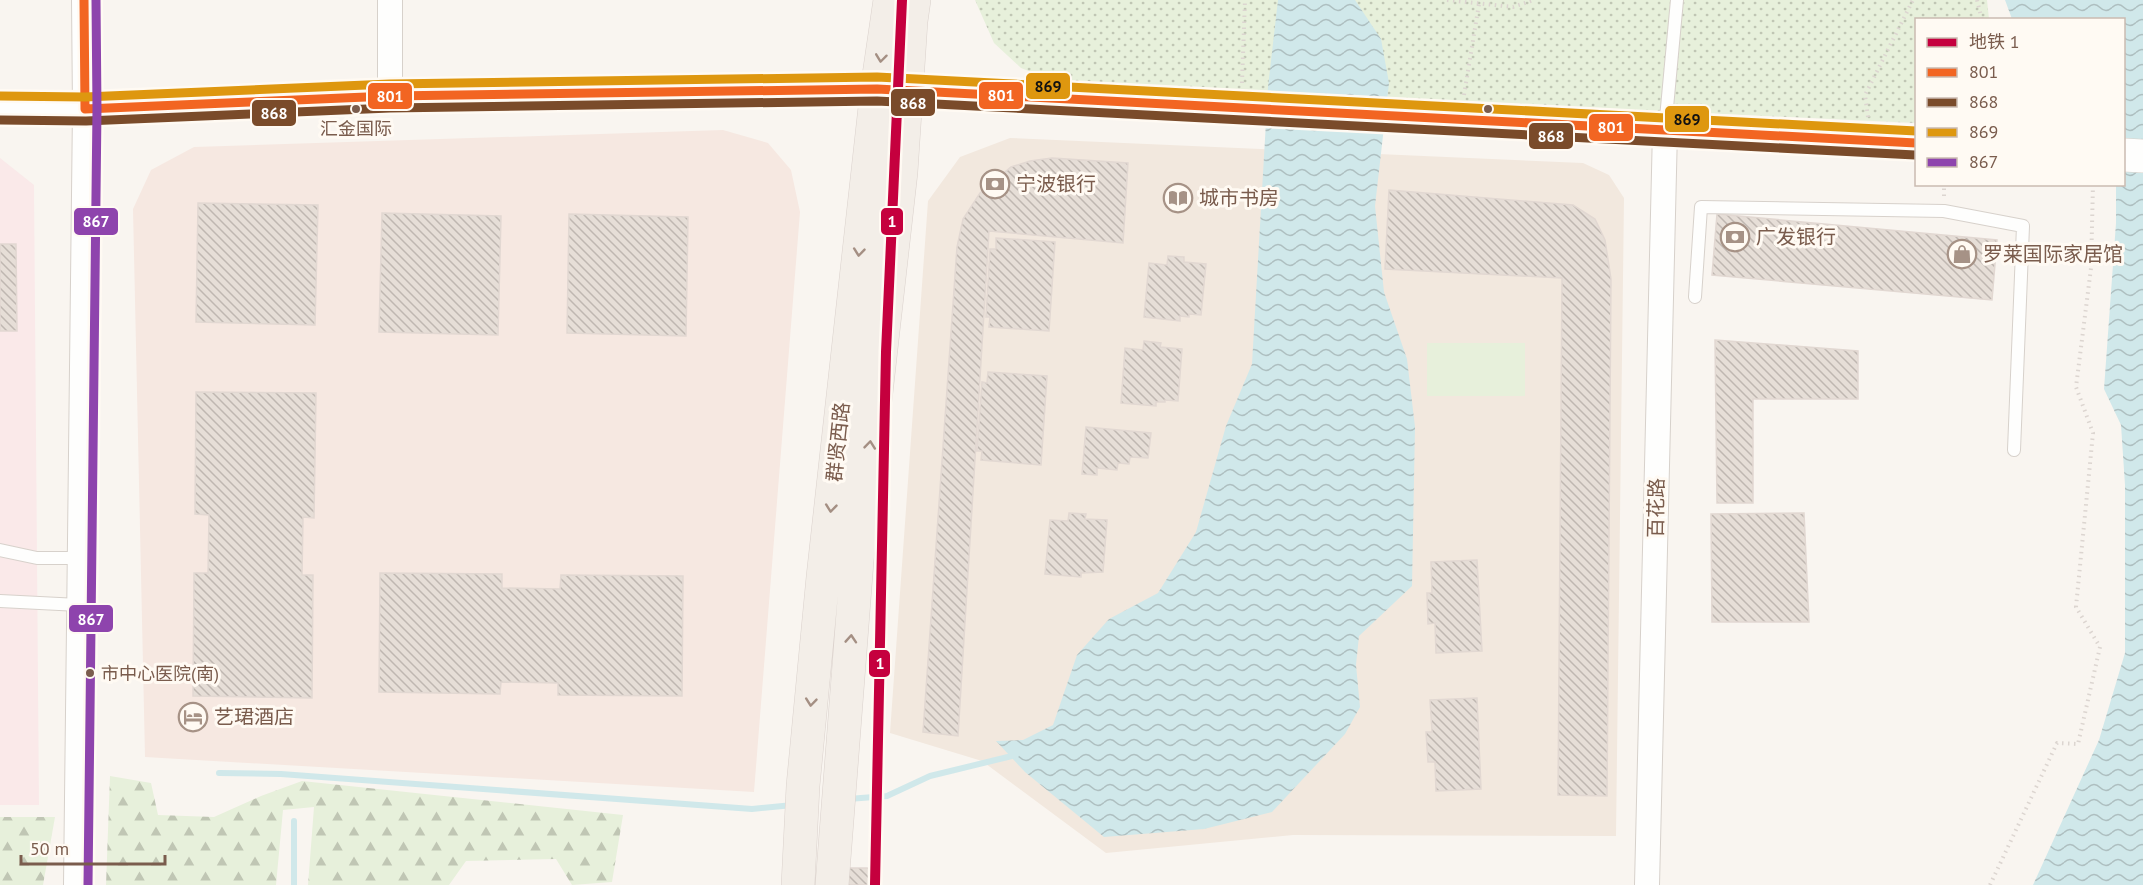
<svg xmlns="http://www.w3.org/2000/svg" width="2143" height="885" font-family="'PT Sans','Noto Sans SC',sans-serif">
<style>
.residential{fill:#f2e8de}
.commercial{fill:#f6e8e1}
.medical{fill:#fae9e9}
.grass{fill:#e7f0db}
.forest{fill:url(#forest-firs)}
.park{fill:url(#park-dots)}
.water{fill:url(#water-waves)}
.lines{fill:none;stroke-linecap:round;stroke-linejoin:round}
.stream{stroke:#d0e8ea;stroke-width:6}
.building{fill:url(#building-back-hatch);stroke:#e2d8d2;stroke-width:1.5}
.lane-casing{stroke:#d7d1cb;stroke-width:14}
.street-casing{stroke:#d7d1cb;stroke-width:26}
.secondary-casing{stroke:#d9d2cb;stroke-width:34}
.primary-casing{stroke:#dad1cc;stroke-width:34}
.path{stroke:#dcd5d0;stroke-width:4;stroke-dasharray:1.5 4.5;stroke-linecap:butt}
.lane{stroke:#fefefd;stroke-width:12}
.street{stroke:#fefefd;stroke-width:24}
.secondary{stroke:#fefefd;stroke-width:33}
.primary{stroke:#f3eee8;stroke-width:33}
.bus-1-casing{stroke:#fffaf3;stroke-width:14}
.bus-2-casing{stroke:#fffaf3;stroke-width:14}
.bus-3-casing{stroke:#fffaf3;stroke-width:14}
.bus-4-casing{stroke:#fffaf3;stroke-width:14}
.bus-1{stroke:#f26522;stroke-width:9}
.bus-2{stroke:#7a4b2a;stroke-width:9}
.bus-3{stroke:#de970f;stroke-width:9}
.bus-4{stroke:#8e44ad;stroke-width:9}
.metro-1-casing{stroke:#fffaf3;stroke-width:15}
.metro-1{stroke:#c5003e;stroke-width:10}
.oneway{stroke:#a48f83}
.bus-dot{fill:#7a5c4d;stroke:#fffaf3;stroke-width:2}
.labels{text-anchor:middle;stroke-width:6;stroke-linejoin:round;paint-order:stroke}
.bus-label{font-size:18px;fill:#7a5c4d;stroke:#fffaf3}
.poi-label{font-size:20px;fill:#7a5c4d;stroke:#fffaf3;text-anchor:start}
.street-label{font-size:20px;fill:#7a5c4d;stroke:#fffaf3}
.line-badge{stroke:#fffaf3;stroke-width:2}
.badge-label{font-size:16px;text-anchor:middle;font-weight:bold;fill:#fff}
.pale-badge-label{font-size:16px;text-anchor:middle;font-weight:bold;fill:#111}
</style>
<defs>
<pattern id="forest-firs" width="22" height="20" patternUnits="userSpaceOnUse" patternTransform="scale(1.5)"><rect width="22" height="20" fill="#e7f0db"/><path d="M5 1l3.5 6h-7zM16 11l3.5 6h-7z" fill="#c0c6b4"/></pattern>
<pattern id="park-dots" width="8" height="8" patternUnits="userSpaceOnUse" patternTransform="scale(1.5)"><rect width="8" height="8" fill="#e7f0db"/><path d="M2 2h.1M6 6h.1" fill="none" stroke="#c0c6b4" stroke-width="1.8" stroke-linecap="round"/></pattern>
<pattern id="water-waves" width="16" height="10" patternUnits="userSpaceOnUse" patternTransform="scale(1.5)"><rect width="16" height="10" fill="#d0e8ea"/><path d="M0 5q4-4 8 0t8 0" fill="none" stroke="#aebfc0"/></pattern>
<pattern id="building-back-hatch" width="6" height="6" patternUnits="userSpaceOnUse" patternTransform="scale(1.5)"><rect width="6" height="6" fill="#e6ded7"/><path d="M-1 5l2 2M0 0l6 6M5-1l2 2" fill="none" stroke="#bfb7b1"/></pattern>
</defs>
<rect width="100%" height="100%" fill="#f9f5f0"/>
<path class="residential" d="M1010,138L1583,163L1609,175L1624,198L1616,836L1293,835L1106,853L982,761L890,733L928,201L960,157Z"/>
<path class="commercial" d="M723,130L768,143L791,170L800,212L754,792L145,757L133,209L151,170L194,147Z"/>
<path class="medical" d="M0,158L34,185L39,805H0Z"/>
<path class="grass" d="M1427,343H1525V396H1427Z"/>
<path class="forest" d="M110,776L151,783L158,815L214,817L261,796L302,781L623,815L612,882L572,885L556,859L466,861L449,885H308L314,807L283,810L276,885H106Z
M0,817H55L43,885H0Z"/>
<path class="park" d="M975,0H1987L1989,19L1916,20V123L1059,83L1021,68L994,43Z"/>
<path class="water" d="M1278,0H1355L1381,39L1389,83L1375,206L1384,292L1407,359L1415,427L1412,586L1359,636L1356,665L1360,707L1345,734L1272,812L1204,829L1104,837L1025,772L996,741L1023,740L1053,725L1077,655L1109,619L1158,593L1196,532L1226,426L1252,364L1268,87Z
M2005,0H2143V885H2033L2099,740L2125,653V485L2121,425L2104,389L2116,223V185L2124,184V20L2012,19Z"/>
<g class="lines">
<path class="stream" d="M219,773L281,774L752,809L793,805
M848,799L887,796L930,776L1016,755
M294,885V821"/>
</g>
<path class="building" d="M1052,158L1128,163L1123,243L989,231L958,736L923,732L957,247L963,219L980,193L1011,167L1030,161Z
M1389,190L1573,205L1595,219L1605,240L1611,279L1607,796L1558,795L1562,278L1385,269Z
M198,203L318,205L315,325L196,322Z
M382,213L501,216L498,335L379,332Z
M569,214L688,217L686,336L567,333Z
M1717,214L1997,240L1992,300L1712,275Z
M996,238L1055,242L1049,331L989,327L990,317H986L990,249H996Z
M0,244H16L17,331H0Z
M1168,256L1184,257V262L1206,264L1201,315L1189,314V317L1180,316V321L1144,317L1149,263L1167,265Z
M1715,340L1858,351V399H1753V503H1717Z
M1144,341L1161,343L1160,347L1182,349L1178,401L1165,400V402H1156V406L1121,403L1125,348L1143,350Z
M988,372L1047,376L1041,465L981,460L982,451H977L982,382L987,383Z
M196,392L316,393L314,518L303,517L302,575H313L312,698L193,696L194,573H208L209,515L195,514Z
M1086,427L1151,433L1148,458L1130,457L1129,464L1118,463L1117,470L1097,468V475L1082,474Z
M1069,513L1086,514L1085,519L1107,520L1103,572L1081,573V577L1045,574L1050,520L1068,521Z
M1804,513L1809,622H1712L1711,514Z
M1477,560L1482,651L1436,653L1435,623L1428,624L1427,593H1432L1431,562Z
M380,573L502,574V588L560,589L561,575L683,576L682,696L558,695V683L501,682L500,694L379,692Z
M1477,698L1481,789L1436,791L1435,762H1428L1426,732H1432L1430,700Z
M823,868H881V885H822Z"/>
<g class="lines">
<g class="lane-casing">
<path id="lane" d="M1665,129L1677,0
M1695,297L1701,207L1944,211L2023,226L2014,450
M0,550L37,558H80
M0,601L79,605"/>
</g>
<g class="street-casing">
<path id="street" d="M390,96V0
M76,885L85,109L84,0
M1647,885L1665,130"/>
</g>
<g class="secondary-casing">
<path id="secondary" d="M0,108L85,109L390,96L877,89L1916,143
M2124,155L2143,156"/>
</g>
<g class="primary-casing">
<path id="primary" d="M798,885L803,786L823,577L877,89L890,0
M832,885L857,561L901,172L911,21L914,0"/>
</g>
<path class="path" d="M1447,0L1513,7L1534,0
M1977,0L1982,20
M1242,83L1245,0
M1464,95L1479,4
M1868,117L1865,95L1913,0
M1944,196V184
M1990,885L2057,743L2078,744L2100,647L2076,607L2093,433L2076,387L2091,268L2093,184"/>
<use href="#lane" class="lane"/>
<use href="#street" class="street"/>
<use href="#secondary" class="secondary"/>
<use href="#primary" class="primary"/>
<g class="bus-1-casing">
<path id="bus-1" d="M84,0L85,109
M85,109L390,96L877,89L1916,143"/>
</g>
<g class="bus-2-casing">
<path id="bus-2" d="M0,120L86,121L390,108L877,101L1915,155"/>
</g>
<g class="bus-3-casing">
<path id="bus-3" d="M0,96L85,97L390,84L877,77L1916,131"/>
</g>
<g class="bus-4-casing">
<path id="bus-4" d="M88,885L97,109L96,0"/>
</g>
<use href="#bus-1" class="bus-1"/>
<use href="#bus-2" class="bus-2"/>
<use href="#bus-3" class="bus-3"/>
<use href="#bus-4" class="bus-4"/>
<g class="metro-1-casing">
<path id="metro-1" d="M875,885L886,352L902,0"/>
</g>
<use href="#metro-1" class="metro-1"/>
</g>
<defs><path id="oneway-chevron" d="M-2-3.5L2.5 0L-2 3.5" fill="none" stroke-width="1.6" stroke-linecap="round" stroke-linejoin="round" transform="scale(1.5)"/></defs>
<g class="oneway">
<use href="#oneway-chevron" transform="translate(881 58) rotate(97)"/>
<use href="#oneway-chevron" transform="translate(859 252) rotate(96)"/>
<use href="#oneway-chevron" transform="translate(870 445) rotate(-84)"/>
<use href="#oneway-chevron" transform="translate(831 508) rotate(96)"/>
<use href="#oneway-chevron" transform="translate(851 639) rotate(-86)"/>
<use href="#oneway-chevron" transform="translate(811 702) rotate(96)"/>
</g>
<defs>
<g id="bank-ring" transform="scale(1.5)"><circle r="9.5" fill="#fffaf3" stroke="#a69286" stroke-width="1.5"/><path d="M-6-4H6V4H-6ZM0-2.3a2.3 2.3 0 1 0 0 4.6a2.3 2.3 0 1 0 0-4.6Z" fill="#a69286"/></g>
<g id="library-ring" transform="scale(1.5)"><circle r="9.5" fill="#fffaf3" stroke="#a69286" stroke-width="1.5"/><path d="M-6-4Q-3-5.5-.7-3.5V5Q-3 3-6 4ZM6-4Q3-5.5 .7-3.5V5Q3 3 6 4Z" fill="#a69286"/></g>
<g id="shop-ring" transform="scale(1.5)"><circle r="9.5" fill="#fffaf3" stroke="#a69286" stroke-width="1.5"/><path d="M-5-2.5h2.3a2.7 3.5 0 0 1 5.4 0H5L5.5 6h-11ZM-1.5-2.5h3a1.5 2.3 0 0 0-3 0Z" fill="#a69286"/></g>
<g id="hotel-ring" transform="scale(1.5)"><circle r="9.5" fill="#fffaf3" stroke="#a69286" stroke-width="1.5"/><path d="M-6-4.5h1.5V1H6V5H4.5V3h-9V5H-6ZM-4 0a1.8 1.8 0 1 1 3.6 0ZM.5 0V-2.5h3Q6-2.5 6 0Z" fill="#a69286"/></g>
</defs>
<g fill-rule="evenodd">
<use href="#bank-ring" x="995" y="184"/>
<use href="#library-ring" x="1178" y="198"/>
<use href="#bank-ring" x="1735" y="237"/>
<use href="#shop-ring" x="1962" y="254"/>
<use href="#hotel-ring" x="193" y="717"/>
</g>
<g class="bus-dot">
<circle cx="356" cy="109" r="5"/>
<circle cx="1488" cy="109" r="5"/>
<circle cx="90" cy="673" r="5"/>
</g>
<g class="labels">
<g class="bus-label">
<text x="356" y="135">汇金国际</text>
<text x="101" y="680" text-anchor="start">市中心医院(南)</text>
</g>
<g class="poi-label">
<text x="1016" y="191">宁波银行</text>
<text x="1199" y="205">城市书房</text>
<text x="1756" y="244">广发银行</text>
<text x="1983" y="261">罗莱国际家居馆</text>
<text x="214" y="724">艺珺酒店</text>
</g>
<g class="street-label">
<text transform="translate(838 442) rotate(-84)" y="7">群贤西路</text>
<text transform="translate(1656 508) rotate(-89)" y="7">百花路</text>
</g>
</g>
<g class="line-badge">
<rect x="1025" y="72" width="46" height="28" rx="6" fill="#de970f"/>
<rect x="978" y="81" width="46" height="29" rx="6" fill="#f26522"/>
<rect x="367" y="82" width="46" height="28" rx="6" fill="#f26522"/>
<rect x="890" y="88" width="46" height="29" rx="6" fill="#7a4b2a"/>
<rect x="251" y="99" width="46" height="28" rx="6" fill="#7a4b2a"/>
<rect x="1664" y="105" width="46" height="28" rx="6" fill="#de970f"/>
<rect x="1588" y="113" width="46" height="29" rx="6" fill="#f26522"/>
<rect x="1528" y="122" width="46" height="28" rx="6" fill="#7a4b2a"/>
<rect x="880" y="207" width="24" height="29" rx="6" fill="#c5003e"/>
<rect x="73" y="207" width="46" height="29" rx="6" fill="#8e44ad"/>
<rect x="68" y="604" width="46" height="29" rx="6" fill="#8e44ad"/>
<rect x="868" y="649" width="23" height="29" rx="6" fill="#c5003e"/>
</g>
<g class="badge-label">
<text x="1001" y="101">801</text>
<text x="390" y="102">801</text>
<text x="913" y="109">868</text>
<text x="274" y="119">868</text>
<text x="1611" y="133">801</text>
<text x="1551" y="142">868</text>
<text x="892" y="227">1</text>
<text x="96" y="227">867</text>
<text x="91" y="625">867</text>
<text x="880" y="669">1</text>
</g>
<g class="pale-badge-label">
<text x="1048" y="92">869</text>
<text x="1687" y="125">869</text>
</g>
<rect x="1915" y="18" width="210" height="168" fill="#fffaf3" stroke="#cabbb1" stroke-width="1.5"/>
<rect x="1927" y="38" width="30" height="9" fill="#c5003e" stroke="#cabbb1" stroke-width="1.5"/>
<text x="1969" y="48" font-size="18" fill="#7a5c4d">地铁 1</text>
<rect x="1927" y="68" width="30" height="9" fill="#f26522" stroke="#cabbb1" stroke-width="1.5"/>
<text x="1969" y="78" font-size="18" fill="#7a5c4d">801</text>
<rect x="1927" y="98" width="30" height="9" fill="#7a4b2a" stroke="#cabbb1" stroke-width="1.5"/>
<text x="1969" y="108" font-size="18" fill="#7a5c4d">868</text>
<rect x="1927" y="128" width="30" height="9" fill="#de970f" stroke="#cabbb1" stroke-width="1.5"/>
<text x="1969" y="138" font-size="18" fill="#7a5c4d">869</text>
<rect x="1927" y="158" width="30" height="9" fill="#8e44ad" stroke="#cabbb1" stroke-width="1.5"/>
<text x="1969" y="168" font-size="18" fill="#7a5c4d">867</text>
<path d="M21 855v9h144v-9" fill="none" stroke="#7a5c4d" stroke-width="3"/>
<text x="30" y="855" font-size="18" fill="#7a5c4d" stroke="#fffaf3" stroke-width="4.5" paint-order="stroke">50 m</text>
</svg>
